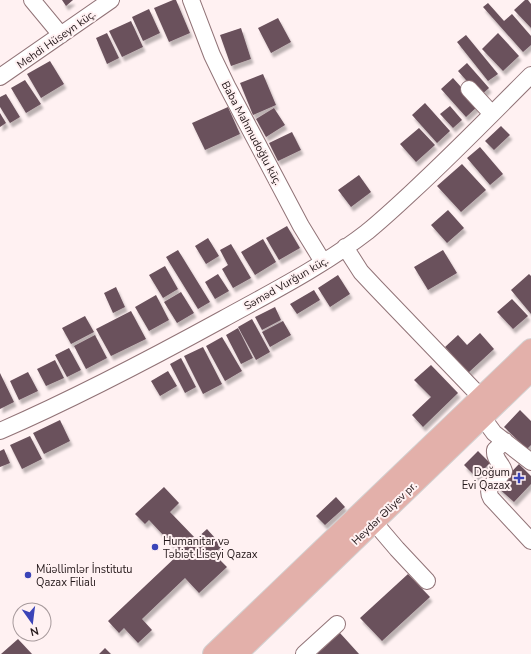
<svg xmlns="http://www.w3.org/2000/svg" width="531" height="654" font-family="'Nunito Sans',sans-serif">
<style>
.building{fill:#6a515c;filter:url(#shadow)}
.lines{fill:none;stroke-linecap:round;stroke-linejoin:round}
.minor-casing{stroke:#917377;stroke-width:18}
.major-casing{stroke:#d3d1d1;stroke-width:22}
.minor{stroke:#fff;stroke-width:16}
.major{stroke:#e3b0aa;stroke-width:20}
.poi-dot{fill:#3b44b8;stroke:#fff1f2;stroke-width:1.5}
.labels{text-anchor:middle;stroke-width:4;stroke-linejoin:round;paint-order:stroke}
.street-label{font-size:11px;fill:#24181a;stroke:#fff1f2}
.poi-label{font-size:11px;fill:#24181a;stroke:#fff1f2;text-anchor:start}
</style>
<defs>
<filter id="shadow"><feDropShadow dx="2.5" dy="4.5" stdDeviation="1" flood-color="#0004"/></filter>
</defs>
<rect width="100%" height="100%" fill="#fff1f2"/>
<path class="building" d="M62,0H73L66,6Z
M173,0H176L190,33L169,42L154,8Z
M525,0H528L531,4V28L514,10Z
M488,3L504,21L512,14L531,36V45L523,52L483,7Z
M149,9L160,33L143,41L132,17Z
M278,18L291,42L271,53L258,28Z
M131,21L143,47L122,57L109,31Z
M241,28L251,59L231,66L220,35Z
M107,33L119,58L107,64L96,38Z
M498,33L519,56L503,71L482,49Z
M466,35L498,74L488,81L457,42Z
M50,61L64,84L41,98L27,74Z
M467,63L489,88L480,96L458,71Z
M263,74L276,105L253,115L240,83Z
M453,78L478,106L466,117L441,89Z
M25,80L41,104L26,113L11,88Z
M6,94L20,117L10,123L0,107V97Z
M425,103L450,131L437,143L412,115Z
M450,106L462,120L453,128L440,114Z
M228,107L240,134L205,150L192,123Z
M274,108L285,125L266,137L256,119Z
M0,113L6,123L0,127Z
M501,126L510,135L494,150L485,141Z
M419,128L435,145L416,162L400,144Z
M292,132L301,150L278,161L269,143Z
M480,147L503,174L490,185L467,158Z
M462,164L486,190L461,212L437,186Z
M359,175L371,192L351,207L338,190Z
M448,210L464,228L447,243L431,225Z
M287,226L300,248L279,260L266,238Z
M208,238L219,256L206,264L195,246Z
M263,239L276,262L255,275L241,252Z
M231,244L251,278L233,288L222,269L228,265L220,250Z
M178,250L210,302L198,309L166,257Z
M443,250L457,273L428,290L414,267Z
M165,266L178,289L163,298L149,275Z
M218,274L229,291L215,299L205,282Z
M529,274L531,276V314L511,290Z
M338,275L350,294L330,307L318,288Z
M116,287L125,307L113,313L104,293Z
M314,290L320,300L297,314L290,304Z
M181,292L194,313L177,323L164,302Z
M156,295L169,320L149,331L135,307Z
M512,299L528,316L513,329L497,312Z
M275,307L281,320L262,330L255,317Z
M131,311L146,339L111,356L96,329Z
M85,316L94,332L71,344L62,328Z
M252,319L270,352L256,360L238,327Z
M283,321L291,335L270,347L262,332Z
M238,328L253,358L241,364L226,335Z
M480,333L494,349L468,373L445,347L458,335L467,345Z
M95,335L107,358L86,369L74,346Z
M222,337L242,371L225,381L206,346Z
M203,347L222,384L203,394L184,356Z
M69,348L81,370L67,377L55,355Z
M181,358L196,387L185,393L170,364Z
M55,360L64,378L46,386L37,369Z
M431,365L458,393L423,427L412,415L431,397L414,380Z
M168,371L177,386L160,396L151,381Z
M28,372L38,391L19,400L10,381Z
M0,373L14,402L0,409Z
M520,410L531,421V445L527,449L504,427Z
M60,420L70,441L44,454L33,433Z
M30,436L42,459L22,469L10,445Z
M4,449L10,463L0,467V451Z
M478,451L490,463L476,477L464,465Z
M519,464L531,476V484L514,502L497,487Z
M164,487L179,503L170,512L196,539L207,529L222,546L214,554L227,567L199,593L185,578L142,619L152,630L138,643L124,628L119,633L108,621L180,553L149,520L145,524L135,514Z
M336,497L345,507L325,525L316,516Z
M408,574L430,597L382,641L360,618Z
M340,633L359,654H317Z
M18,639L32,654H1Z
M105,648L111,654H99Z"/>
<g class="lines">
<g class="minor-casing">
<path id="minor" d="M32,0L61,35
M191,0L212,55L227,86L301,226L323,262
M0,77L111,0
M469,89L492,114
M345,247L361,272L376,288L473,389L481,396
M483,418L494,433L531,462
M0,431C76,398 150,359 223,319C272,292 323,266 367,232C383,219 398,205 413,191C454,153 492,114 531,75
M505,441L495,450C494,460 502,463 504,471C499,480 484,486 491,498L531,541
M374,522L397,549L427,581
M304,654L337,624"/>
</g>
<g class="major-casing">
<path id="major" d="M213,654L531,349
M237,654L531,371"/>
</g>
<use href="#minor" class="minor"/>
<use href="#major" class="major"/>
</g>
<g class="poi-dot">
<path d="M517 472h4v4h4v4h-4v4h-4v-4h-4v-4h4z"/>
<circle cx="155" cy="547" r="4"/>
<circle cx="28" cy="575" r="4"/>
</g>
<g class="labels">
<g class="street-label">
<text transform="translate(56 39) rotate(-35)" y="4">Mehdi Hüseyn küç.</text>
<text transform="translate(252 133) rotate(62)" y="4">Baba Mahmudoğlu küç.</text>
<text transform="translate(286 283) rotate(-30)" y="4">Səməd Vurğun küç.</text>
<text transform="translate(384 513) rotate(-44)" y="4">Heydər Əliyev pr.</text>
</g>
<g class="poi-label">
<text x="510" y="476" text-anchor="end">Doğum<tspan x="510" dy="13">Evi Qazax</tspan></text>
<text x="163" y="545">Humanitar və<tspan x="163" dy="13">Təbiət Liseyi Qazax</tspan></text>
<text x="36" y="573">Müəllimlər İnstitutu<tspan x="36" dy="13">Qazax Filialı</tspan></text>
</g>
</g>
<g transform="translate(32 622) rotate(166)"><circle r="19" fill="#fff1f2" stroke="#a79a9c"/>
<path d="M0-3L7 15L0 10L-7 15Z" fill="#3b44b8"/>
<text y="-6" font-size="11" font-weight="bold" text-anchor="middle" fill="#24181a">N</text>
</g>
</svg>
